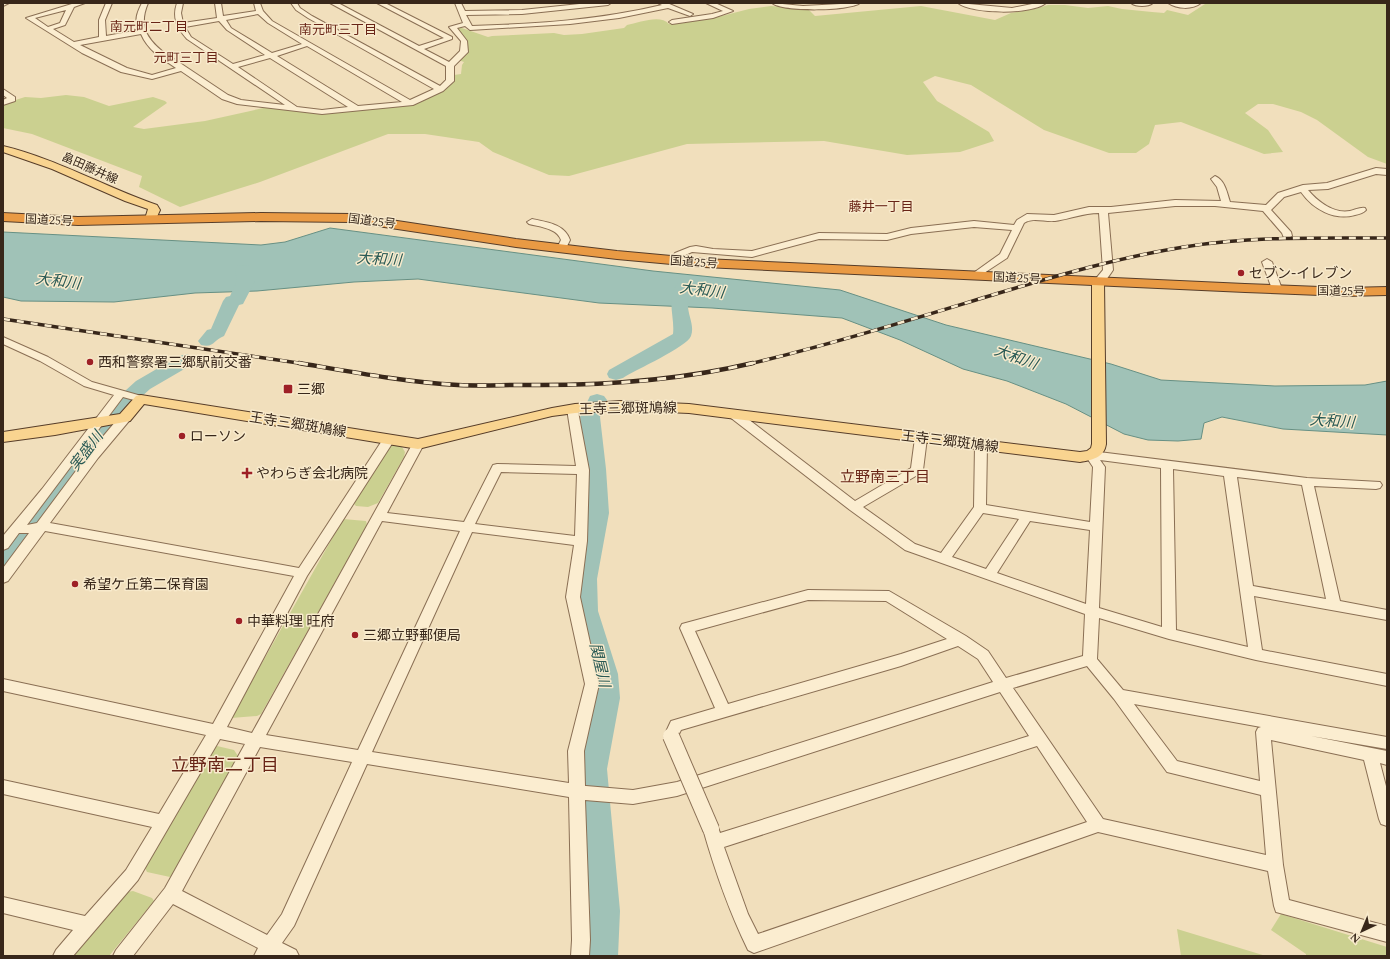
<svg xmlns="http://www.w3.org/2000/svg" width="1390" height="959" font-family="Spectral,'Noto Sans JP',serif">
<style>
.green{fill:#cbd090}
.water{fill:#a0c2b7;stroke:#679084}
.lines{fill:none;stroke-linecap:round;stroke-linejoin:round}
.river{fill:#a0c2b7;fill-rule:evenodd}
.minor-casing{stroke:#8a6f54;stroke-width:2}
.major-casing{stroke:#573d29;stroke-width:2}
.highway-casing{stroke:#573d29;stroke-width:2}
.minor{fill:#fbedd0;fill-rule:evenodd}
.major{fill:#f9d490;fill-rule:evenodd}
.highway{fill:#e99a44;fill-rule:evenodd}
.rail-far1-casing{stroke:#38271a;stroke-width:3.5}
.rail-casing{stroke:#38271a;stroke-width:4.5}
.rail-far1{stroke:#f8eacc;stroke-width:2.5;stroke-dasharray:7;stroke-linecap:butt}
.rail{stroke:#f8eacc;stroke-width:3;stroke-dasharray:9;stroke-linecap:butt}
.minor-bridge-casing{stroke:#8a6f54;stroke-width:18;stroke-linecap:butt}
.minor-bridge{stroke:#fbedd0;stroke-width:16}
.poi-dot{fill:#9e2026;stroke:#f8eacc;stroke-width:1.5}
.labels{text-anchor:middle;stroke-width:3;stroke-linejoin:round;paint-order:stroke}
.far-street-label{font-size:12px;fill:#38271a;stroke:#f8eacc}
.far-neighbourhood-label{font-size:13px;fill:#682416;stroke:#f8eacc}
.poi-label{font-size:14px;fill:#38271a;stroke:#f8eacc;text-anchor:start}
.street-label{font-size:14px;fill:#38271a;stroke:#f8eacc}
.water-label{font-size:15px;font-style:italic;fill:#285954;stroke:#f8eacc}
.neighbourhood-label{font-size:15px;fill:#682416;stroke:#f8eacc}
.near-neighbourhood-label{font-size:18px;fill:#682416;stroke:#f8eacc}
</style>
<rect width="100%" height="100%" fill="#f1dfbc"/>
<path class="green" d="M1212,3H1387V164L1368,157L1317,120L1301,112L1273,104H1258L1245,113L1268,130L1283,152L1264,154L1181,122L1155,125L1149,144L1136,153H1109L1044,130L971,85L935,76L923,82L937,101L989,132L994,141L960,152L907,155L824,141L687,144L569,176L549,175L493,152L479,142L425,134H388L260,182L180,207L139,187L142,176L32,134L3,128V104L25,97L41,98L66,95L84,97L109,106L153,97L165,101L167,103L133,127L144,129L205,121L268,107L322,113L412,105L444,89L454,82V75L461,74L462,65L464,62L458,60L466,41L457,28L459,27L488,37L492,36L554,33L564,35L582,34L624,28L627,25C639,23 660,14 669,24L714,18L749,9L771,6L808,9L815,16L921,6L995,20L1011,13L1034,9L1048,5H1065L1088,8L1108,6L1122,9L1152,12L1164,13L1167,10L1188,15L1205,4Z
M388,443L402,447L405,452L404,457L378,503L368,507L356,506L354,504Z
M343,519L366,521L367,525L261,714L257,716L231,718Z
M217,746L234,750L238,756L174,874L170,877L147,872L145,868L211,751Z
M133,891L152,898L154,901L109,956H72L127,892Z
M1281,914L1387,947V956H1306V954L1271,930Z
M1177,929L1266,956H1181Z"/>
<path class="water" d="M330,228L653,271L840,290L946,325L1111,364L1161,380L1275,386L1365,385L1387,381V435L1283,429L1222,417L1204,423L1201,439L1178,441L1148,440L1124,434L1066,404L1007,381L963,369L900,340L842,318L712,308L599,303L418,279L354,282L257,291L195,293L114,302L21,301L3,297V232L261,245L285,242Z"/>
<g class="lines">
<path class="river" d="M243,265L249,266L255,281L243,304L239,305L224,336C213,340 215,348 201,345L198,341L207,330L211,329L223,301L226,297L230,296L237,281L235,270L237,266Z
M683,283L689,284L692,288C690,293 688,298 688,303C687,314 695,325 691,336C687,347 635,370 623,378L616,380L609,378L607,374L609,370L673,334C675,317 666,300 677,284Z
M186,354L193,356L195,360L193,364L150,389L129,408L11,567L3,569V545L115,400L136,381L179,356Z
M597,394L604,396L607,400L600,417L606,469L609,513L597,579L598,611L618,674L620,698L607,769L620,911L618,956H588L590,911L581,769L594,698V674L574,611L575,579L587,513L586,469L580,417L590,396Z"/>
<g class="minor-casing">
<path id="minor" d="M3,3H9L3,6Z
M75,3H85L74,7L65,25L53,29L74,42L99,37V20L106,3H112L105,20L106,36L139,30C134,20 137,13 142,3H148C139,24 145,37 162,51L228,95L241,100L285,105L187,39C177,28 172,18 177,3H183L181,13L183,23L217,18L215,3H221L223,16L256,11L254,3H260L263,11L272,21L410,100L434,89L308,18L296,10L291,3H297L300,8L312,16L440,86L446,80V66L330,3H338L419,46L444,38L377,3H385L452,37V39L424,49L449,62L460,51L461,41L449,27L463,23L455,3H461L465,11L522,10L589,3H611L608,5L522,14L466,15L472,26C536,24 599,20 662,5L658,3H667L693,14L690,16L668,8L619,18L570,24L470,30L465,26L457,28L467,41L468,52L454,66V81L443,91L413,105L322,114L237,104L222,99L181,71L152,79L121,72L82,53L26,18ZM66,10L60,23L48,27L35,18ZM258,14L268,23L302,44L272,53L231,28L226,20ZM219,21L227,30L265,55L233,64L191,37L185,27ZM141,34C148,50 161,58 176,68L152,75L127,68L80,45ZM307,46L402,102L358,106L277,56ZM270,58L348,107L322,110L297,107L238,67Z
M706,3H715L733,11L713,18L672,24L669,22L672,20L712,14L723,11Z
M772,3L803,6L860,3C850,11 783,12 772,3Z
M958,3L1012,8L1037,3H1046C1032,15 972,14 958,3Z
M1131,3H1153C1148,7 1136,7 1131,3Z
M1168,3H1201C1192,10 1177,9 1168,3Z
M3,89L15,97V101L3,105V100L7,98L3,95Z
M1376,168L1387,169V175L1376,174L1328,189L1308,190C1318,202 1334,214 1350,211C1355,210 1360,207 1365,208L1366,210C1363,213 1360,214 1355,215C1334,221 1313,209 1301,192L1284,197L1271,210L1291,232L1292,236L1287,239L1284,238L1282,233L1263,211L1215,206H1175L1108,213L1113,270C1109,276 1105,283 1098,285L1093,282L1103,270L1099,213C1083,213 1070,219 1055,221C1044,222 1033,217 1024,223L1007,258L975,279L972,278L970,276L972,274L1000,254L1012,230L974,227L911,234L887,240L819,239L752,257L692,252L681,257L677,263L674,264L669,261L675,253L690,247L696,246L713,249L752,251L819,233L887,234L911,228L974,221L1014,225L1017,220L1027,214L1054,215L1089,207H1111L1175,200L1221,201L1217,187L1211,179L1215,176C1225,180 1227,193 1230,202L1266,205L1278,193L1303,185L1327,183Z
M532,219C546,222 565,224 570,240L565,250L562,251L557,248L561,240C557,228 540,227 529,224L527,222Z
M1267,259L1272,262L1282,289L1280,291H1274L1272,289L1262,262Z
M3,337L48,357L92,382L145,397L147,399L145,401L141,402L123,397L27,525L37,523L90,452L121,415H129L131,418L129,421L98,458L50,523L299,568L385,436H393L395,439L307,576L227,727L252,733L414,441H422L424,444L387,513L464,522L493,465L497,464L576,466L567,409L569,406H577L589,470L587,541L580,597L599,684L584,751L585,786H586L633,790L677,782L993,682L978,659L958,646L901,666L681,730L676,740L671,742L666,740L664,736L671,721L715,708L680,628L682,624L808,590L889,591L966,636L988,651L1006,678L1083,656L1085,614L905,550L850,510L731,418L729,415L731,412H739L855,501L911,468L915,438L917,435H925L927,438L923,470L921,473L863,507L915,544L941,553L974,507L975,445L977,442H985L987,445L986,505L1090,522L1093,467L1085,455L1087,452L1091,451L1307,478L1380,482L1382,485L1380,488L1376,489L1314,486L1340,601L1387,610V620L1254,596L1262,650L1387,674V686L1256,660L1169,639L1099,618L1097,659L1123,690L1387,737V749L1311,736L1387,751V765L1380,763L1387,790V826L1381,824L1379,819L1364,760L1271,740L1283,865L1289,900L1387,926V942L1276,912L1274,906L1268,871L1098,832L754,953L748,950C729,911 715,871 703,829L705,824L711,822L717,824L720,833L1029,736L1000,692L677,796L633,804L585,800L590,940L589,956H571L572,940L569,797L367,764L294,926L282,943L296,950L299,956H254L258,948L173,904L133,956H113L116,950L165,888L245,744L220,739L138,880L73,956H53L56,950L73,930L3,913V897L85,916L126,870L152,827L3,794V780L159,814L206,735L3,691V679L213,724L294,576L45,531L8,581L3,583V568L29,533H19L8,548L3,550V536L42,489L114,395L84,386L40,361L3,344ZM1100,460L1161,468L1162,627L1099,608L1105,467ZM1173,469L1224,476L1248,647L1176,630ZM501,472L577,474L575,536L475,524ZM1237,477L1302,485L1326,599L1253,586ZM983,513L1019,519L986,569L952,557ZM382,521L460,531L358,750L266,735ZM1030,521L1090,530L1086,604L997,573ZM472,532L574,545L566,597L585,684L568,751L569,783L372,752ZM808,600L886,601L947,639L901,654L728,704L695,631ZM1087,666L1114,699L1167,772L1261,795L1266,855L1103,819L1013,688ZM1134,704L1261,727L1258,728L1256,732L1260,781L1177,761ZM1037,746L1087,822L758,934L748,914L724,847ZM260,747L352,762L282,914L267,935L182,891Z"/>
</g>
<g class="major-casing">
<path id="major" d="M3,146C57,159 105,187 157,205L160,210L155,221H147L145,219L148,209L125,201L52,169L3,152Z
M1098,278L1102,279L1104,282L1106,444C1104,458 1092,460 1080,462L689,413L621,410L575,413L552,416L418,449L144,404L130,421L55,435L3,442V432L120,414L136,396L141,395L418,439L552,408L575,404L621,401L689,404L1080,452L1087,451L1091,448L1092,444V282L1094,279Z"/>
</g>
<g class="highway-casing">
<path id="highway" d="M3,213L78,217L261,213L351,214L516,239L617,251L704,259L1245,284L1345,288L1387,287V295L1345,296L1245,292L704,267L617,259L516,247L351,222L261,221L78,225L3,221Z"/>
</g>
<use href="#minor" class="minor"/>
<use href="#major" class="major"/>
<use href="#highway" class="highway"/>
<g class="rail-far1-casing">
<path id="rail-far1" d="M3,319L305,364
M749,364C833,344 916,318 999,293C1059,275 1121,257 1184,247C1251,236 1319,238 1387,238"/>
</g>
<g class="rail-casing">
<path id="rail" d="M299,363C352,372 405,382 458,385C479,386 501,385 522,385C600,386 677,381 753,363"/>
</g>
<use href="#rail-far1" class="rail-far1"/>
<use href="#rail" class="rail"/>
<g class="minor-bridge-casing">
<path id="minor-bridge" d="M671,736L711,829"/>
</g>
<use href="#minor-bridge" class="minor-bridge"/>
</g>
<g class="poi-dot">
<circle cx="1241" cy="273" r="4"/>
<circle cx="90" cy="362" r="4"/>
<rect x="283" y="384" width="10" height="10" rx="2"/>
<circle cx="182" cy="436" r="4"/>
<path d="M245 467h4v4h4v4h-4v4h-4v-4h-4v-4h4z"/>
<circle cx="75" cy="584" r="4"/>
<circle cx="239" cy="621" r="4"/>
<circle cx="355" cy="635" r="4"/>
</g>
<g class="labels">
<g class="far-street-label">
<text transform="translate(90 168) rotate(24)" y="4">畠田藤井線</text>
<text transform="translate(49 220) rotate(3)" y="4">国道25号</text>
<text transform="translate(372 221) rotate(7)" y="4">国道25号</text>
<text transform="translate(694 262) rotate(4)" y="4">国道25号</text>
<text transform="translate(1017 278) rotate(3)" y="4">国道25号</text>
<text transform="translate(1341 291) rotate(1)" y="4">国道25号</text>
</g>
<g class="far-neighbourhood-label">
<text x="149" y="31">南元町二丁目</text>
<text x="338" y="34">南元町三丁目</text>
<text x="186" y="62">元町三丁目</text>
<text x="881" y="211">藤井一丁目</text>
</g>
<g class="poi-label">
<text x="1249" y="278">セブン-イレブン</text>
<text x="98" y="367">西和警察署三郷駅前交番</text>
<text x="297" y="394">三郷</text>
<text x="190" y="441">ローソン</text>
<text x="256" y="478">やわらぎ会北病院</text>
<text x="83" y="589">希望ケ丘第二保育園</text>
<text x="247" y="626">中華料理 旺府</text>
<text x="363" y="640">三郷立野郵便局</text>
</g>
<g class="street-label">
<text transform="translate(628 408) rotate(-1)" y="5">王寺三郷斑鳩線</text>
<text transform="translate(298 424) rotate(9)" y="5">王寺三郷斑鳩線</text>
<text transform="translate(950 441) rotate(7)" y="5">王寺三郷斑鳩線</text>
</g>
<g class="water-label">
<text transform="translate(379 259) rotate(3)" y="5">大和川</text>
<text transform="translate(58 281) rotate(7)" y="5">大和川</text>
<text transform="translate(702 290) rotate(7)" y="5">大和川</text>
<text transform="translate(1016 357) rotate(20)" y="5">大和川</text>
<text transform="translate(1332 421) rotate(4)" y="5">大和川</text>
<text transform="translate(86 451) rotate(-53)" y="5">実盛川</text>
<text transform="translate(600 665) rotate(77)" y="5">関屋川</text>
</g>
<g class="neighbourhood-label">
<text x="885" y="482">立野南三丁目</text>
</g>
<g class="near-neighbourhood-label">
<text x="225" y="771">立野南二丁目</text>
</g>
</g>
<rect width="1390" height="959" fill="none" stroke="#38271a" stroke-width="8"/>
<g transform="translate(1362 931) rotate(224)" stroke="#f8eacc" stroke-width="3" paint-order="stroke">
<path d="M0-3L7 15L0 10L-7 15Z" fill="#38271a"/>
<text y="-6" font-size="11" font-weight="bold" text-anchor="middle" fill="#38271a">N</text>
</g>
</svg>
